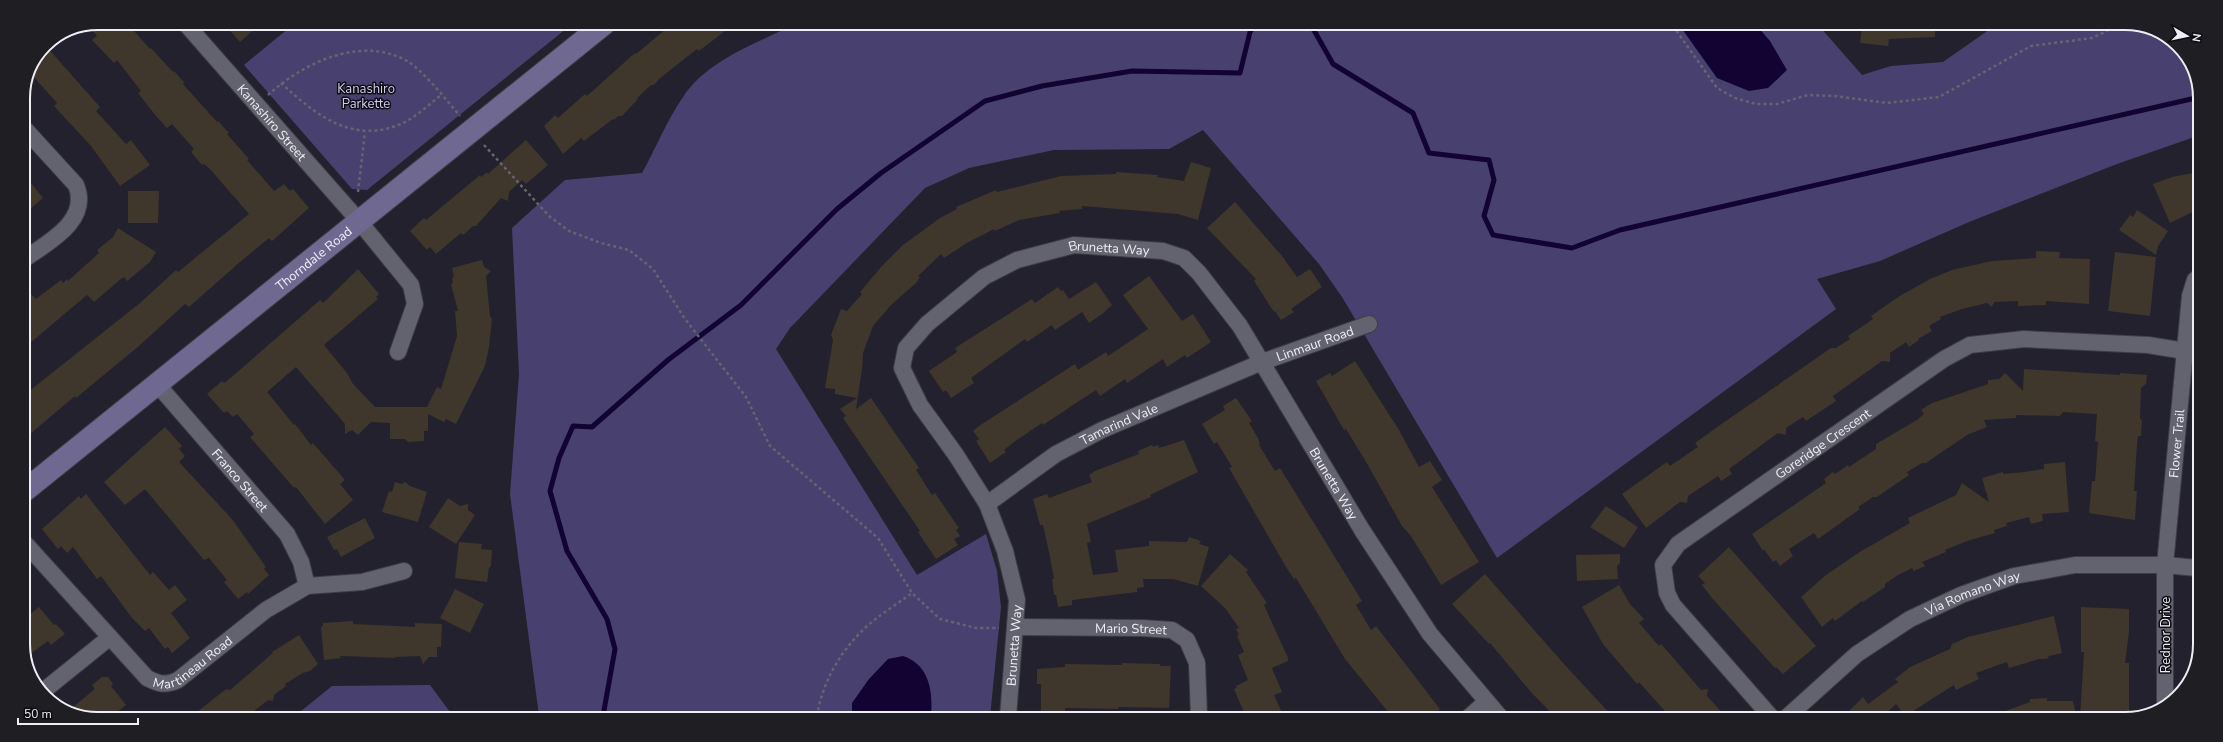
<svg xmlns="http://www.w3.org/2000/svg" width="2223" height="742" font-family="'Nunito Sans',sans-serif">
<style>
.green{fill:#48416f}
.water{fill:#130333}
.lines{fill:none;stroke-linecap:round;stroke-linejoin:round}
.stream{stroke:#130333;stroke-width:5}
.building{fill:#3f362c}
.street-casing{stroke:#3e3d46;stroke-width:18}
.secondary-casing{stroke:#3e3d46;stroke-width:24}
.path{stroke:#66646f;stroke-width:2.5;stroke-dasharray:3 3;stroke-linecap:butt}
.street{stroke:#63626f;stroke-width:16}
.secondary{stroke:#6f6891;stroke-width:22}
.labels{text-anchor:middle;stroke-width:3;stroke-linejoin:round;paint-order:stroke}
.park-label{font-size:13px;fill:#d0ccf4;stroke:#0c0c11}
.street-label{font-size:13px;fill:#efeef6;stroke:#0c0c11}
.rim{fill:none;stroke:#efeef6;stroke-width:2}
</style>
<rect width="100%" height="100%" fill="#23212d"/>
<path class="green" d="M295,23L572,24L367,190L352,189L244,65Z
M795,24L1819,26L1862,75L1891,66L1943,62L1993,27H2149L2184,52L2200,93V135L2117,164L1969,222L1880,261L1817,279L1836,309L1497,558L1342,297L1319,264L1203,130L1169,149L1054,150L969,168L925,188L790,328L776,349L917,575L986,534L997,571L1001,607L990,717L539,716L510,494L519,374L512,228L565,180L642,173C656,148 667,120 683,97C707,60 758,43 795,24Z
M430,685L453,716H295L332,686Z"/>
<path class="water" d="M1680,26H1757L1770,41L1787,70L1768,88L1749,91L1717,78Z
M903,656C930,665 933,692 931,717H852V703L869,679L888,659Z"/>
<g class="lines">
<path class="stream" d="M1311,25L1333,64L1413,113L1429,153L1489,160L1494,180L1484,216L1493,235L1572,248L1620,230L2200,97
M603,716L615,649L607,619L567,551L550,491L559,458L573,426L592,427L668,360L741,305L837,209L881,173L985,101L1042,86L1132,71L1240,73L1250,32L1255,25"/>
</g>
<path class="building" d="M98,23H127L150,49L151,48L173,72L174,71L184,82L183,84L217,122L218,121L229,133L227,134L249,159L247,160L274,191L284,184L290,191L293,189L309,208L272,241L269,238L240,262L189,307L185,304L139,346L76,398L75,396L23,440V396L140,303L176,270L178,272L249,214L210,169L204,164L202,165L191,152L194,149L172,124L167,128L156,116L138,93L141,91L117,60L114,63L92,40L97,36L88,25Z
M223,23H261L240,42Z
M672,24H734L699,51L697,49L659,79L654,85H651L637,98L638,99L622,116H618L614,120L613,119L584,141L581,138L563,154L544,126L555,115L558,118L585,94L587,96L635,53L636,54Z
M1862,26L1935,27V37L1889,39L1888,46L1860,43Z
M45,45L100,107L96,111L126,144L131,140L150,165L120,186L91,146L54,106L57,103L32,75Z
M526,140L548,165L526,184L522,180L509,192L508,201L501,198L476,226H473L463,235L461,233L436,254L430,247L427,250L410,231L424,218L426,220L480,175L481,177L487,172L488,174Z
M1191,162L1211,168L1198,220L1178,214L1082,206V209L1059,211L1060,213L1019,220L995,231L994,229L965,244L944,258L941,254L918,276L920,277L916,283L891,305L873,326L863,353L862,369L856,409L871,398L919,468L916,470L932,495L935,493L959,528L956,530L960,536L954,539L958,545L936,559L918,532L920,531L843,418L846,416L840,409L857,398L835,394V389L825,388L833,340L831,335L841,309L847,311L862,294L860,292L881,267L903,245L940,218L957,209L956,207L996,190L997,192L1061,176L1116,174V172L1158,175L1157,177L1184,181Z
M2199,172V209L2170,223L2153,184L2172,177Z
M23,173L43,198L23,215Z
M128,191H159L158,223H128Z
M1235,202L1282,256L1297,277L1310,269L1322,287L1291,309L1294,312L1281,320L1275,311L1274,312L1254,281L1256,279L1207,228Z
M2137,210L2168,231L2158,246L2156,255L2119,230L2130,215L2133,217Z
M118,228L156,252L150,262L127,281L124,277L121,279L94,302L87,295L23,349V301L31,294L36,299L61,280L63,283L67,279L68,281L99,253L97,250L113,237Z
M2036,251L2060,252L2059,258L2090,259L2089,304L2046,301V305L2018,306V301L1994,302L1992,307L1987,303L1962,309L1940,317L1941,319L1929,326L1932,331L1918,339L1919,340L1909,347L1906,342L1890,353V362L1882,361L1833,396L1836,401L1806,421L1803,417L1786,428V435L1778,433L1729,469L1732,474L1721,481L1718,476L1688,496L1687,503L1680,502L1646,528L1622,494L1667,462L1670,466L1698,447L1695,443L1720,425L1831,348H1836L1850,339L1848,336L1873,319L1871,316L1898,297L1930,279L1952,270L1992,261L2036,258Z
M2115,252L2156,257L2150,316L2108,311Z
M482,260L484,267L491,271L486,276L490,316L492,319L489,347L485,366L456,424L446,419L444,422L428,414V431H424V441L408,442L405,439H390V423L371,422L358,435L352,430L345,434V424L296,367L267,392L294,425L295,424L311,445L313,443L345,480L340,484L353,500L325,524L296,487L294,488L250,437L254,434L237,414L233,417L227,411L224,413L207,394L222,381L224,383L234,375L320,300L323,303L358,269L379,294L376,297L378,299L324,345L347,373L353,384L375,407H427L437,387L441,389L457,336L455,311H458L451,284L453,283L452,278L454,277L452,268Z
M1149,276L1182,321L1193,314L1211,342L1187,358L1185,355L1167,367L1163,359L1127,383L1125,379L1100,396L1096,390L1043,425L1042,423L1014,442L1004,450L1006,452L990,463L976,441L979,439L973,431L979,426L1075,364L1078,370L1106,352L1108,356L1148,329L1123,295Z
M1096,282L1112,305L1102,314L1089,323L1082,312L1055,330L1052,325L1027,342L1025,339L971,378L974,383L951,398L946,390L943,392L929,371L957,352L955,348L1032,299L1035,303L1058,287L1061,291L1063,290L1069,299Z
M1355,361L1399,430L1419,467L1430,461L1442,480L1432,487L1479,562L1441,585L1411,536L1402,526L1365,460L1346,429L1344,430L1316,381L1330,373L1332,376Z
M2024,369L2120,375V373L2147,375L2146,384L2141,388L2140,419L2142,420L2141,436H2138L2137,444L2134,491H2137L2135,520L2089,513L2092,481H2095L2098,442L2095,441L2097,414L2063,412L2060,416L2016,415V418L1984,420L1987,427L1967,435L1926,463H1922L1907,472L1909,475L1877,497H1873L1858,507L1860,509L1818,539L1814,533L1789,549L1793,556L1780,566L1776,560L1773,562L1764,549L1763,551L1752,534L1826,483L1824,479L1833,472L1835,474L1848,465L1849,467L1876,449V444L1917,420L1924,414L1921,410L1932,403L1988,384V380L1999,379L2005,373L2023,391Z
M1236,398L1252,421L1249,423L1258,438L1260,444L1259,445L1275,471L1280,468L1362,601L1356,605L1371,630L1376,626L1440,709L1431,718H1393L1345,659L1296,578L1294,579L1286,567L1229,468L1232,467L1217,442L1214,444L1202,424L1225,410L1223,406Z
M165,427L182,446L179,449L185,456L179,462L232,519L266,567L264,569L269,575L248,594L247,592L238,599L224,582L227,580L209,558L204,560L145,489L125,505L104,482Z
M1184,440L1198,472L1150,495L1151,497L1087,524L1091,542L1087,543L1093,575L1118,572L1115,550L1149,546V541L1187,542L1189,537L1201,541L1199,544L1209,547L1198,586L1173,579H1143L1144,587L1137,588V592L1072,600V605L1058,607L1056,595H1054L1052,579H1054L1049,552L1043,525H1040L1033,499L1047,494L1049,498L1092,482L1089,475L1095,471L1139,454L1138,451L1152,445L1153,447L1158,445L1159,448Z
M2065,462L2069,512L2042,514L2043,521L2031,524L2029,517L2006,523L2007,526L1994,530L1995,533L1967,541L1945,550L1946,552L1922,562L1925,566L1914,571L1912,568L1898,575L1885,584V587L1863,602L1862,601L1835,621L1833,618L1822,627L1801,597L1826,575L1858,553L1910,523L1908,518L1956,495L1962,483L1989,502L1982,478L2003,472V474L2024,472L2044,469V464Z
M395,482L402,484L405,482L410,486L427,492L418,522L382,512L389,491L392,492Z
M86,494L150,575L153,572L169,590L175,585L187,600L171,613L190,638L172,653L168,647L165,649L149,628L145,631L132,618L101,576L97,579L73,547L67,553L61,546L58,549L42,529L79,496L81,499Z
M448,498L460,506L468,504V510L475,515L456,544L429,527Z
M1606,506L1638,527L1624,548L1590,527Z
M365,518L375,538L341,557L337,549L334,550L327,537Z
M459,542L482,544L481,549L492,550L491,566L489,568L487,582L455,578Z
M1729,547L1816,646L1783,674L1776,667L1775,668L1712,598L1702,585L1705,583L1698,576Z
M1230,554L1248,570L1246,572L1267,603L1264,605L1288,658V661L1272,668L1282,692L1274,695L1284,717H1246L1234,689L1237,688L1236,686L1248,680L1238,655L1244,652L1237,636L1239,635L1236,629L1239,628L1225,608L1201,586Z
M1620,554V563L1617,566L1618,579L1577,581L1576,555Z
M1485,574L1564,664L1614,718H1556L1530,691L1490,643L1489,644L1452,604Z
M1619,585L1630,604L1644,619L1639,623L1659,646L1661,644L1670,654L1701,690L1708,689L1707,696L1727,718H1671L1639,682L1637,684L1603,644L1582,607Z
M455,589L484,604L470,633L440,618Z
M39,607L54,625L56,624L65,634L51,645L48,641L26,657L23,649V620Z
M2081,607L2129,609V632L2125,663H2129V718L2080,719L2084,652H2081Z
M2054,616L2062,653L2049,656L2047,659H2039L2009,668L2007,662L1976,673L1979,679L1956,690L1954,685L1905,716L1896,704L1880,719L1842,718L1863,697L1868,704L1898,682L1895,679L1910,667L1950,649L1952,644L1968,637Z
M353,621V624L415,627V623L442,624L441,647H437V657H429L423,664L420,656L395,657V658L340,656L341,658L324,660L321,627L323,626V623Z
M299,635L318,664L310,671L303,673L285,684L286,686L274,695L273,701L268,700L249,715H193L225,690L228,689L230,690L273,653L272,652Z
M1122,663L1160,664V666H1171L1169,708L1118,707V709L1065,708V711H1041V684H1037V669L1065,667V664L1122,665Z
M102,677H108L113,684L111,686L126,705L113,715H74L68,711L95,689L92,685Z
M2047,698V701H2073L2077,719H1989V717L2030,702V699Z"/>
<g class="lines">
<g class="street-casing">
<g id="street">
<path id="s1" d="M185,23L359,221L411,285L415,304L398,352"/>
<path d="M23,127L76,185C91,221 47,243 23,260"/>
<path id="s2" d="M157,384L287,534L301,562L307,586"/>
<path id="s3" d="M987,504L1056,454L1102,430L1262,362L1369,324"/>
<path id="s4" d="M23,541L147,678C159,684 165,686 178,680L266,610L307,586L362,582L404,571"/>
<path id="s5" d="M1016,627L1142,628L1172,630L1187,640L1197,663L1199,717"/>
<path d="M42,692L109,638"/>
<path id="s6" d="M2165,706V565L2190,296L2195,280L2199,277"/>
<path id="s7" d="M1008,717L1017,600L1005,551L987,504L956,455L920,405L902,368L906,348L927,324L984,277L1017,260L1074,245L1163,251L1184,258L1199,273L1240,326L1362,530L1430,634L1501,718"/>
<path d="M1468,718L1486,702"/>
<path id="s8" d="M1772,718L1673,605L1667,593L1663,565L1678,544L1944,359L1970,345L2024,339L2148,345L2185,351"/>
<path id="s9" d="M1786,718L1857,654L1910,619L1961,595L2014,576L2075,565H2165L2197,568"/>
</g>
</g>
<g class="secondary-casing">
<g id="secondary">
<path id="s10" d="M23,492L604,24"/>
</g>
</g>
<path class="path" d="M1673,26L1717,88L1735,98L1756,104H1777L1808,95L1835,96L1887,103L1939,97L2031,46L2092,38L2115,27
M281,83C318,117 356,147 407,121C419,114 431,103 441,95
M268,95C303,63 361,35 407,61C423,70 447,101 460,116
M484,145L549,216L569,231L601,243L629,250L653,269L685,319L746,397L770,446L878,538L912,593L940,619L976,628H999
M358,192L365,132
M817,716C822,684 839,653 863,630C877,616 896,605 912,593"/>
<use href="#street" class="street"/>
<use href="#secondary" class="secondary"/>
</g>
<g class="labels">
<g class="park-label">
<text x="366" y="93">Kanashiro<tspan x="366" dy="15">Parkette</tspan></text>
</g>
<g class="street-label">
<text dy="5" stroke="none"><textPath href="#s1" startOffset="132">Kanashiro Street</textPath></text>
<text dy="5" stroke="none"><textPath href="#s7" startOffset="636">Brunetta Way</textPath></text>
<text dy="5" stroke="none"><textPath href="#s10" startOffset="373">Thorndale Road</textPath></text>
<text dy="5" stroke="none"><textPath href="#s3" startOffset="367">Linmaur Road</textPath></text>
<text dy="5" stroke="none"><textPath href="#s3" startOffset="155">Tamarind Vale</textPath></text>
<text dy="5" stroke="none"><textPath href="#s8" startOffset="394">Goreridge Crescent</textPath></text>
<text dy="5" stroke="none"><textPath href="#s6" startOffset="263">Flower Trail</textPath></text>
<text dy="5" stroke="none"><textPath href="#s2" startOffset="127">Franco Street</textPath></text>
<text dy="5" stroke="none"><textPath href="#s7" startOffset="984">Brunetta Way</textPath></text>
<text dy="5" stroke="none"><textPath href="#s9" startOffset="227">Via Romano Way</textPath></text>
<text dy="5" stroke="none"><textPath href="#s5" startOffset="115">Mario Street</textPath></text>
<text transform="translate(2165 635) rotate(-90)" y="5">Rednor Drive</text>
<text dy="5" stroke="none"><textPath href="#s7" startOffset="72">Brunetta Way</textPath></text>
<text dy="5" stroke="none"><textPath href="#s4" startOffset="238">Martineau Road</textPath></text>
</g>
</g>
<path d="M0 0H2223V742H0ZM98 30H2125A68 68 0 0 1 2193 98V644A68 68 0 0 1 2125 712H98A68 68 0 0 1 30 644V98A68 68 0 0 1 98 30Z" fill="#1e1e23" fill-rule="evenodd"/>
<path class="rim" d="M98 30H2125A68 68 0 0 1 2193 98V644A68 68 0 0 1 2125 712H98A68 68 0 0 1 30 644V98A68 68 0 0 1 98 30Z"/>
<g transform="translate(2187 36) rotate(99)" stroke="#0c0c11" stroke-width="3" paint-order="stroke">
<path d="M0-3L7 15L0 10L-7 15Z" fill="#efeef6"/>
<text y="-6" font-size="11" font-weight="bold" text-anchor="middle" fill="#efeef6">N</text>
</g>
<path d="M18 718v6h120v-6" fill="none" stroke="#efeef6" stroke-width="2"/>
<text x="24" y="718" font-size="12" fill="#efeef6" stroke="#0c0c11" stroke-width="3" paint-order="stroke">50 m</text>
</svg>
